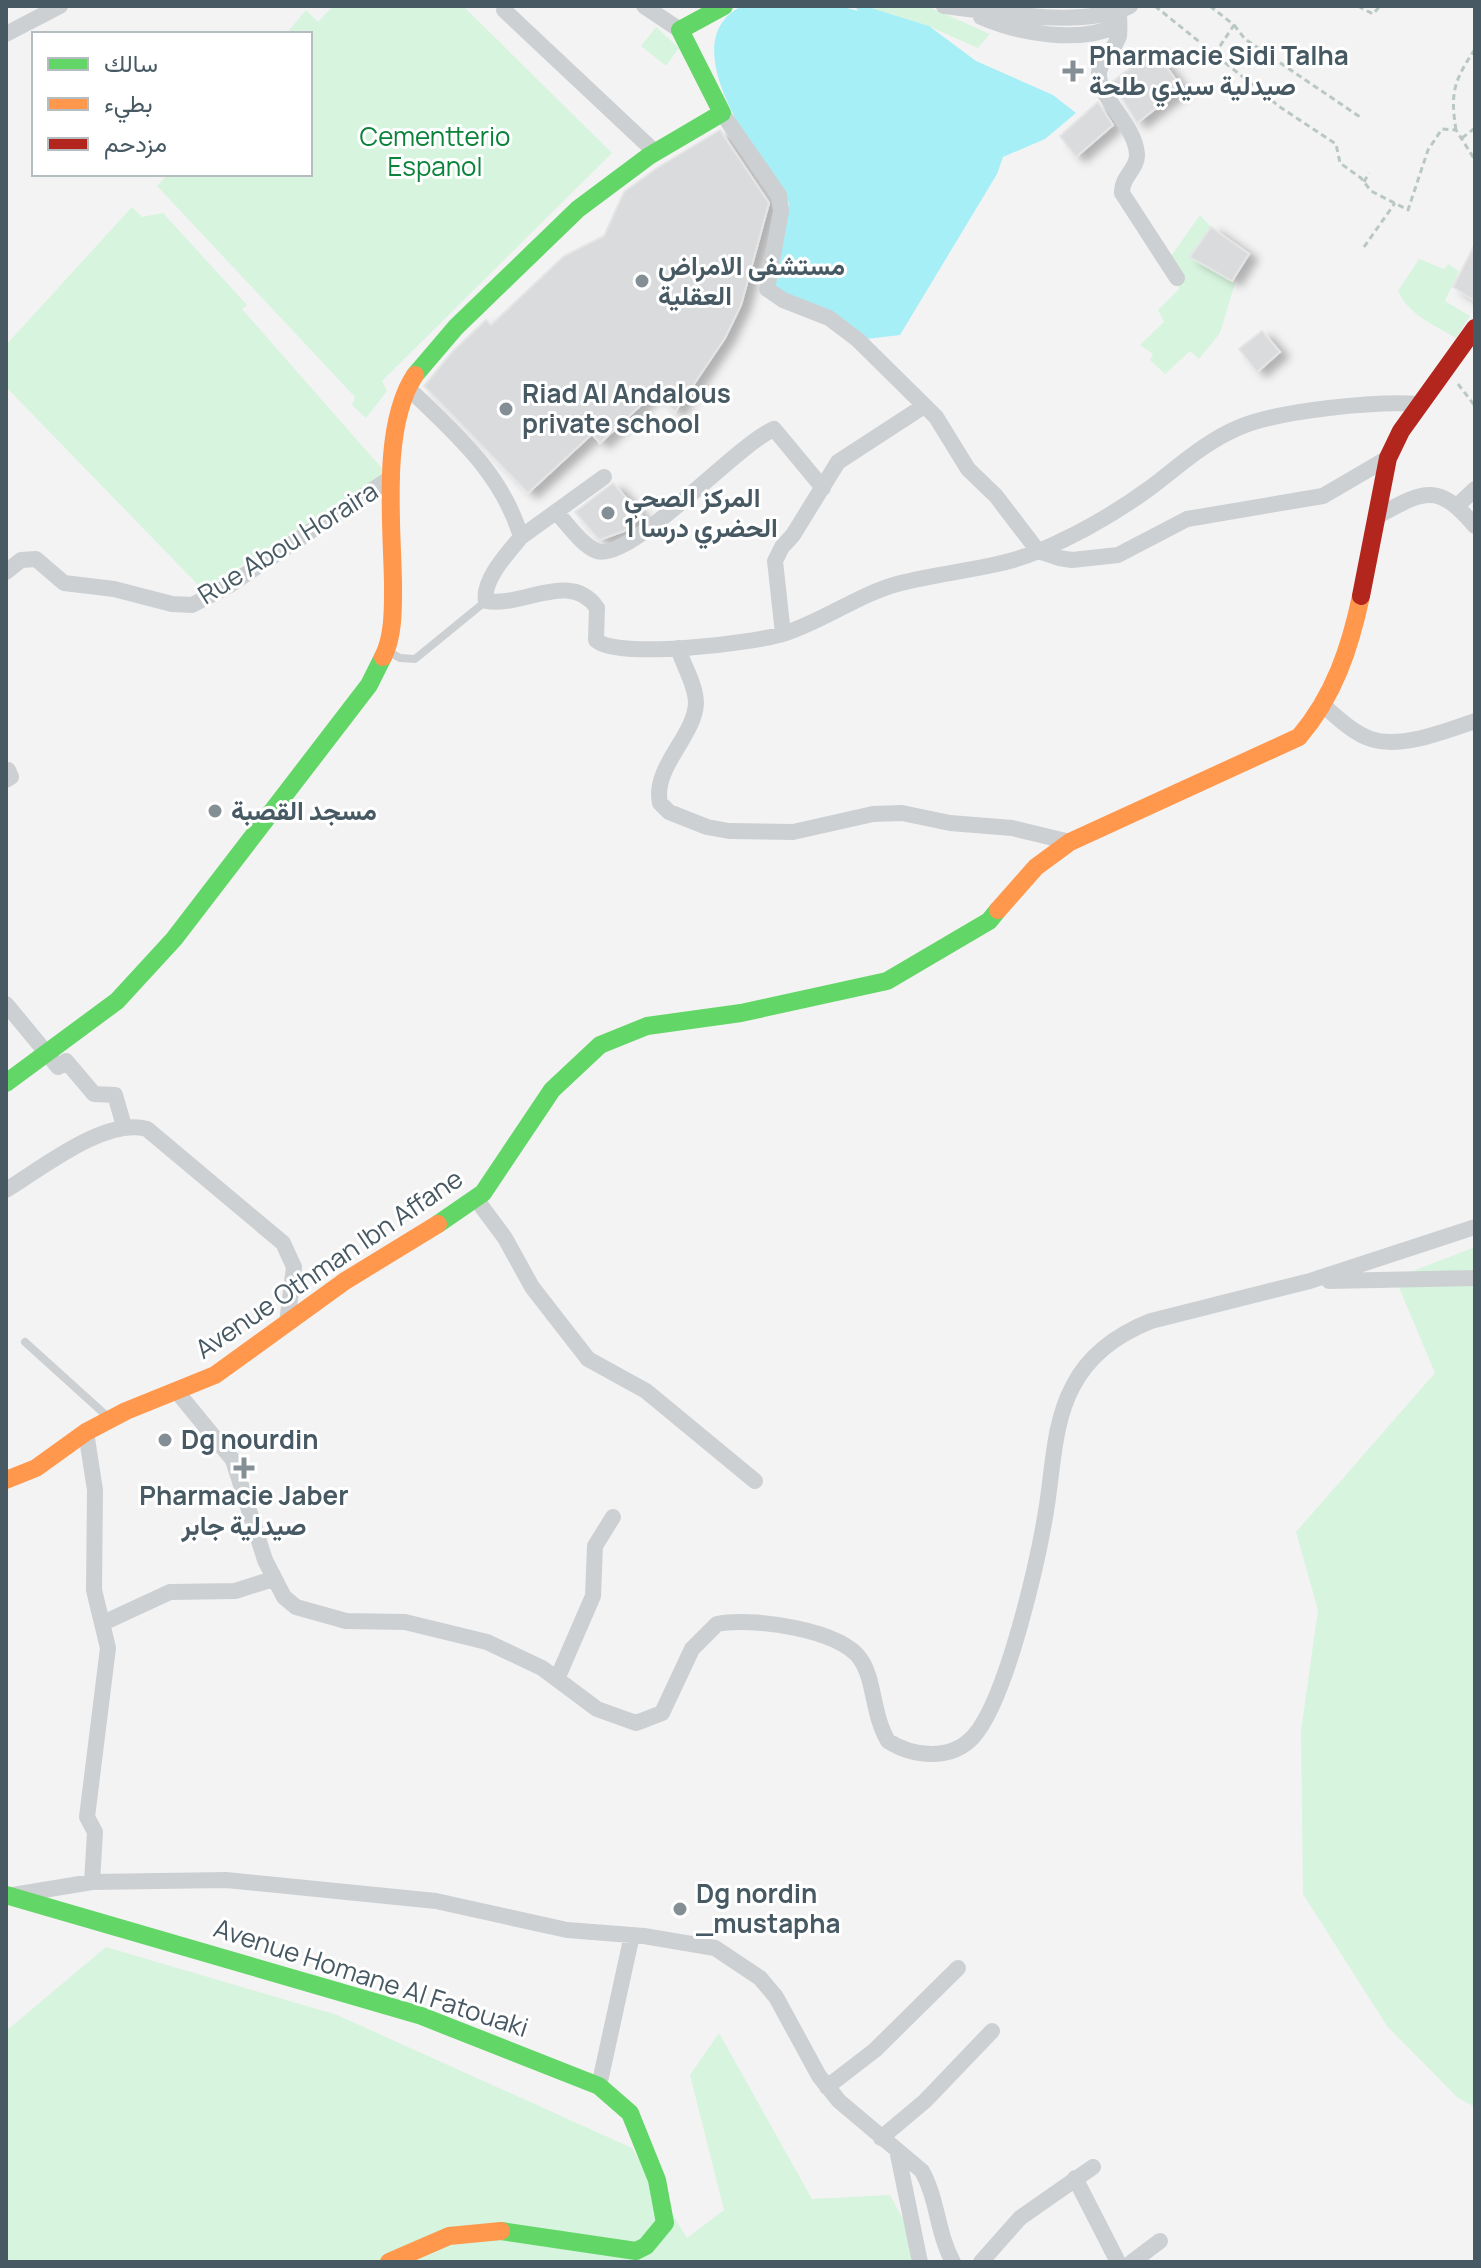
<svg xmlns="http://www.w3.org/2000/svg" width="1481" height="2268" font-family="Manrope,Vazirmatn,sans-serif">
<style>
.green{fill:#d6f4de}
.water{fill:#a6eff6}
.building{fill:#d9dbdc;stroke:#e5e5e6;stroke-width:2;filter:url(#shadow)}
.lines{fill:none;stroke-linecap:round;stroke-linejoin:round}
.path{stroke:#b9c8c2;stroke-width:3;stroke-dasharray:6 4;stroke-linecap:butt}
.lane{stroke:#cdd0d2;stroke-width:8}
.street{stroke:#cdd0d2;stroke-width:16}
.fast{stroke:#63d668;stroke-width:18}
.slow{stroke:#ff974d;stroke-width:18}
.jam{stroke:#b3261e;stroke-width:18}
.poi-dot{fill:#848f95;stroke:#fff;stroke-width:3}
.labels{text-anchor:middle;stroke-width:6;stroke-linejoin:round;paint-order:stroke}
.poi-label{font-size:26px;font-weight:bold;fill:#475963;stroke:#fff;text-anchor:start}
.park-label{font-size:26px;fill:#0c833a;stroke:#fff}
.street-label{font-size:26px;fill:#475963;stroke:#fff}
</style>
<defs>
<filter id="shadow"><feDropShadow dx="9" dy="5" stdDeviation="4" flood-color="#0004"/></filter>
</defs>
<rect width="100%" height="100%" fill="#f4f3f3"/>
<path class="green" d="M333,6H463L612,153L382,381L387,391L366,418L352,405L355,397L157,186L168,174H310V34H286L306,10L318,22Z
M865,6L929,7L990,34L978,48L926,25Z
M656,27L679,48L666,66L641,46Z
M132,207L142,217L163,213L247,305L242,309L386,473L203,590L6,387V345Z
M1200,215L1211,227L1190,257L1235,283L1220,333L1199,359L1190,351L1165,374L1150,360L1153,354L1140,345L1164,322L1158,310L1179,289L1177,278L1167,262Z
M1419,259L1444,269L1448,264L1459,271L1445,301L1470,316L1456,338C1434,325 1409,315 1398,291Z
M1475,1247V2107L1458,2098L1387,2026L1303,1894L1301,1731L1318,1610L1296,1532L1435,1373L1395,1278Z
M106,1947L337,2015L632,2148L687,2238L724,2210L690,2075L719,2033L812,2199L890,2195L926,2262H6V2031Z"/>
<path class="water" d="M742,6H840L858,11L855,6H865L929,26L976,61L1053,95L1076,113L1045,139L1003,157L997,174L900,335L858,340L767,289L789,203C762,161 668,43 742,6Z"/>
<path class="building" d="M1154,50L1182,88L1137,123L1112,82Z
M1098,102L1113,125L1076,157L1060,136Z
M720,130L769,203L741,305L725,338L675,412L655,392L600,443L592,434L528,493L424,386L453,351L486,320L491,325L564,256L604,236L624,192L657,168Z
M1211,227L1249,254L1232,281L1190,257Z
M1475,244V301L1453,287Z
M1262,331L1280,352L1257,372L1239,349Z
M613,483L642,516L624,531L599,540L575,512Z"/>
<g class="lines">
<path class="path" d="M1155,6L1280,107L1336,144L1340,163L1361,178L1371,191L1408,210L1428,150L1442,129L1456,130L1475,160
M1210,6L1234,25L1214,55
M1358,6L1373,14L1380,6
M1234,25L1245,39L1360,117
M1456,130C1450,92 1454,81 1475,49
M1462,138L1475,128
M1364,182L1369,173
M1364,247L1395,203
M1458,384L1475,406"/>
<path class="lane" d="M387,651L400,658L415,659L486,601
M25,1342L109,1418"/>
<path class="street" d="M644,6L680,30
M944,6C996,12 1082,29 1130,6
M504,10L655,152
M1119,11C1119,19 1120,29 1119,36C1115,50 1098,61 1099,75C1100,99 1135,125 1137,154C1138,169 1121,177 1122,193L1177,278
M981,17C1020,34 1080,44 1119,25
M6,34L60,6
M722,113L779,195L781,211L767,289L783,300L829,318L858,340L936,417L968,469L996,496L1038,551L1059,558L1072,560L1118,555L1187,519L1323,496L1388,458
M407,387C454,432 502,473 521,537L604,477
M1458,505L1475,489
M556,512C568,524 581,545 597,551C630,563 737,444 774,429L823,488
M1376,517C1424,491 1437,481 1475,526
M521,537C508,553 482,580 486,601C521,608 571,569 597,608L596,640C616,660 758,643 786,633C825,620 858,595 897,584C944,571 994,570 1039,551C1077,535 1117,512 1150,488C1179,466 1206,441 1240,427C1281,410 1376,401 1420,404
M6,572L21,560L36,559L64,583L114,589L172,604L192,605L228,586L392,477
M783,634L775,561L782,547L793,535L838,462L924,406
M678,648C683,665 696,685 696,703C695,736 652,768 660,803L669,812L707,827L729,831L793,832L873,814L902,813L950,823L1012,828L1070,842
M1324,706C1338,718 1353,733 1371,739C1401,749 1446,731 1475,721
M6,780L11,777L8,770
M6,1004L58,1067L66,1061L94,1094L115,1095L124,1126
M6,1190C41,1169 105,1117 147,1129L283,1243L294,1267L287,1323
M476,1199L505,1238L532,1287L588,1359L646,1391L755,1481
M1329,1281L1475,1278
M178,1393L233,1460L265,1560L284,1597L296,1607L346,1621L405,1622L487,1642L542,1668L597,1709L636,1723L662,1713L692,1649L717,1624C750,1617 842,1629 861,1660C875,1681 872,1714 888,1741C913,1757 951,1761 973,1737C1007,1700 1039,1557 1047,1505C1053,1466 1054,1421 1073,1386C1090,1353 1118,1334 1151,1321L1310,1281L1475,1227
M86,1432L95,1490L94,1590L108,1648L87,1817L95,1832L92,1882
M103,1623L170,1592L235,1591L273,1579
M557,1679L593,1596L595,1546L613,1517
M13,1895L92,1882L226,1880L436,1901L567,1930L644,1936L715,1948L760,1978L776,1997L819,2076L839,2101L922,2171C938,2200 937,2233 953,2262
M599,2086L632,1935
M827,2087L875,2050L958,1968
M881,2138L925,2101L992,2031
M897,2150L920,2262
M1075,2178L1118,2262
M981,2262L1020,2218L1093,2167
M1132,2262L1160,2241"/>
<path class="fast" d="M415,375L456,327L578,209L649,156L722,113L680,30L724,6
M6,1083L117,1001L174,939L369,685L383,657
M438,1224L483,1193L552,1090L600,1045L647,1026L741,1013L887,981L989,921L998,910
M6,1895L419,2015L599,2086L630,2113L657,2180L665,2223L646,2246L636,2251L501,2231"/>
<path class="slow" d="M383,657C394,636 393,606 393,583C392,523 381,426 415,375
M998,910L1036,867L1070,842L1299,737C1334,696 1350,648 1361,596
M6,1480L36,1468L86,1432L126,1411L215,1375L345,1281L438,1224
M389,2262L449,2236L501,2231"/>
<path class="jam" d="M1361,596L1388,458L1401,431L1475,328"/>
</g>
<g class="poi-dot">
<path d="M1069 59h8v8h8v8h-8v8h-8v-8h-8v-8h8z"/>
<circle cx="642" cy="281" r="8"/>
<circle cx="506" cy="409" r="8"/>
<circle cx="608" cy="513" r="8"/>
<circle cx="215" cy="811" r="8"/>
<circle cx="165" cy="1440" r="8"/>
<path d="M240 1456h8v8h8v8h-8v8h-8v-8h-8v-8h8z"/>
<circle cx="680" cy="1909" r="8"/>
</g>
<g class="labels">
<g class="poi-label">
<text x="1089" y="65">Pharmacie Sidi Talha<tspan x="1089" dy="30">صيدلية سيدي طلحة</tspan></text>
<text x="658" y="275">مستشفى الامراض<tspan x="658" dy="30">العقلية</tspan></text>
<text x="522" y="403">Riad Al Andalous<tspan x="522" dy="30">private school</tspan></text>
<text x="624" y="507">المركز الصحي<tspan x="624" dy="30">الحضري درسا 1</tspan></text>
<text x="231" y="820">مسجد القصبة</text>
<text x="181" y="1449">Dg nourdin</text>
<text x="244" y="1505" text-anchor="middle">Pharmacie Jaber<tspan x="244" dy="30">صيدلية جابر</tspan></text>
<text x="696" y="1903">Dg nordin<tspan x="696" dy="30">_mustapha</tspan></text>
</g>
<g class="park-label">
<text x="435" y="146">Cementterio<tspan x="435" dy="30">Espanol</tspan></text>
</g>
<g class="street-label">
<text transform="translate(288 543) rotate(-32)" y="9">Rue Abou Horaira</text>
<text transform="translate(329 1264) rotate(-34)" y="9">Avenue Othman Ibn Affane</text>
<text transform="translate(371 1978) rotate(18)" y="9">Avenue Homane Al Fatouaki</text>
</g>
</g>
<rect width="1481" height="2268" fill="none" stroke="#475963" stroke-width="16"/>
<rect x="32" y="32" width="280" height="144" fill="#ffffff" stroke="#b5bdc1" stroke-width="2"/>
<rect x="48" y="58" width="40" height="12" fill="#63d668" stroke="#b5bdc1" stroke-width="2"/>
<text x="104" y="72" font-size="24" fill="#475963">سالك</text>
<rect x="48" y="98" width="40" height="12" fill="#ff974d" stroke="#b5bdc1" stroke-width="2"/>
<text x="104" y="112" font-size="24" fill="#475963">بطيء</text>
<rect x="48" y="138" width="40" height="12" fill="#b3261e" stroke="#b5bdc1" stroke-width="2"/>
<text x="104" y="152" font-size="24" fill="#475963">مزدحم</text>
</svg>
